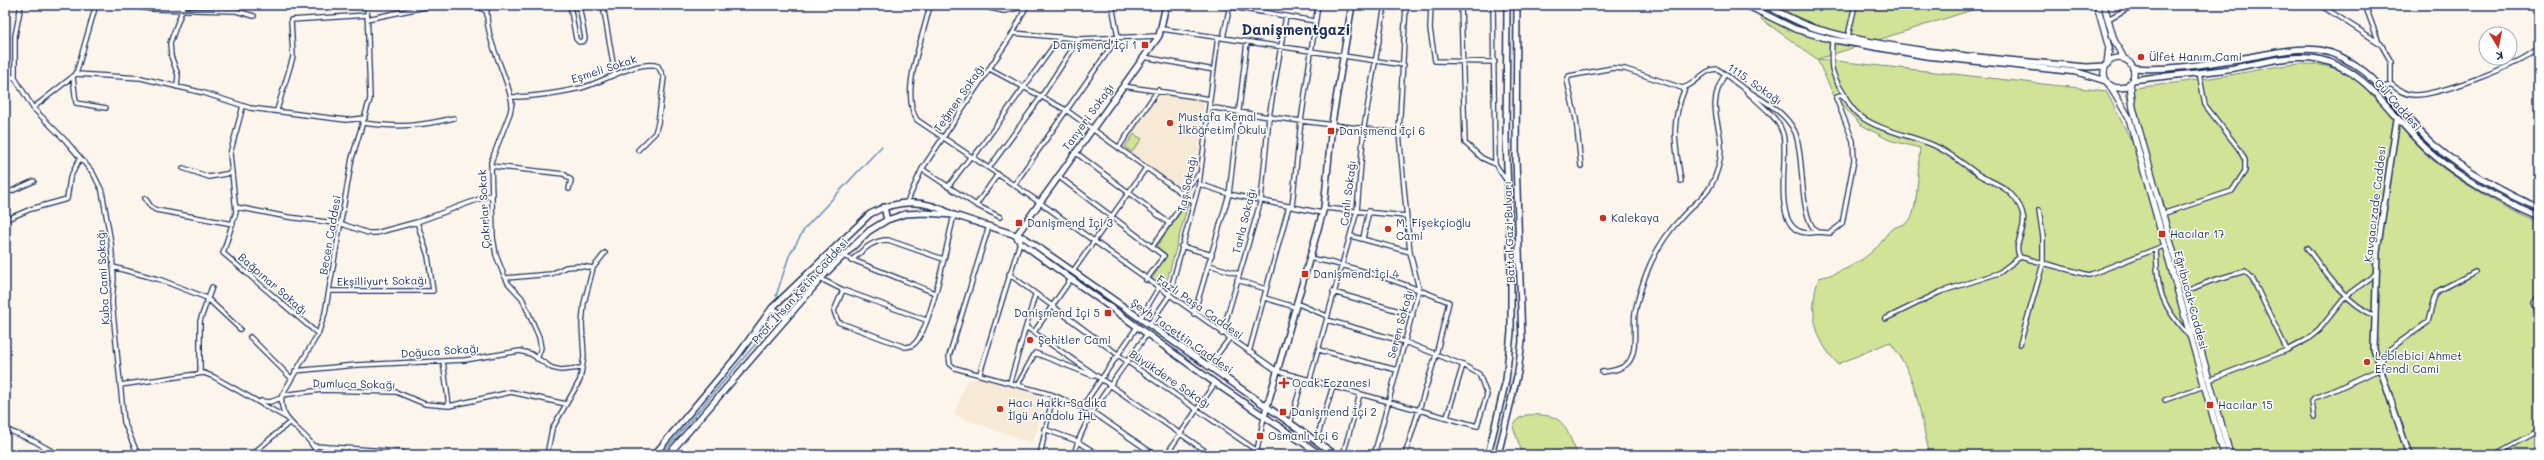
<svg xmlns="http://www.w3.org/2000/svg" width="2544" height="460" font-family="Mali,sans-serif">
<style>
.built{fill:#f6e9d5}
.green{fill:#d1e397;stroke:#76897a}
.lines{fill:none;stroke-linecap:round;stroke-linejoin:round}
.stream{stroke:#688fbb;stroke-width:1.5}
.street-casing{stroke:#1b2f5e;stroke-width:6}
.secondary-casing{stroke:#1b2f5e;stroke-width:8}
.primary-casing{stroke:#1b2f5e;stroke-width:8}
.street{stroke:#fff;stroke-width:3.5}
.secondary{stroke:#fff;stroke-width:5}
.primary{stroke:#fff;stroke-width:5.5}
.poi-dot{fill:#c8321e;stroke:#fff;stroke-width:1.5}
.labels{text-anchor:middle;stroke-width:3;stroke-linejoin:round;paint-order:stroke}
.poi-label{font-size:11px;fill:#1b2f5e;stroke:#fff;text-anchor:start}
.street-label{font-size:11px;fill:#1b2f5e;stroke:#fff}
.district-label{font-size:15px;font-weight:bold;fill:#1b2f5e;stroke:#fff}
</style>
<rect width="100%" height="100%" fill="#fbf5ec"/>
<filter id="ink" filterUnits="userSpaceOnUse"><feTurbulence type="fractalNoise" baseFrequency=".025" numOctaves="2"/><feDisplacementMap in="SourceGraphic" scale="8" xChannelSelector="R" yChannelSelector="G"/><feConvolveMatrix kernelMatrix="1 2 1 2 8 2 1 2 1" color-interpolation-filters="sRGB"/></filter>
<g filter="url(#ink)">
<path class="built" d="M1159,93L1204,100L1197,169L1181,188L1121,147Z
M988,377L1040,397L1045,404L1032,443L954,415L966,381Z"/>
<path class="green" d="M1752,5H2006L1972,10L1818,59L2106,91L2149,175L2125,89C2162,85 2199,80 2236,74C2265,69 2296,60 2326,66C2374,77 2395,128 2430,158C2462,184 2501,206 2539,223V455H1930C1918,411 1920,381 1890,342L1838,364C1814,340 1808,309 1819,278C1841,273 1860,263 1876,248C1882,243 1886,233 1892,229C1900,224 1907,226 1912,216C1918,202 1918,165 1920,148L1889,140L1860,124L1835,98L1817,59L1761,19L1763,16V13Z
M1134,134L1142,139L1132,152L1125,147Z
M1187,203L1188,204L1165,288L1151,280L1167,255L1157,246Z
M1526,415C1566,413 1563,424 1578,455H1523L1513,427L1518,419Z"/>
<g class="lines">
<path class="stream" d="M776,296L789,256L805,228L882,146
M661,455L759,340L768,323"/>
<g class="street-casing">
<path id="street" d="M126,5L151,9L236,11L254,16
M476,5L487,12
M487,5C484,42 506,68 512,103L510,113L491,162L493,237L496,255L503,273L508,283L522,298L539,337L541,348L537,359
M570,5L576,39L579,42L584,41L585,38L579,5
M603,5L615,75
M930,5C924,36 899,92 917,120L1039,202L1277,371L1477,426L1487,395L1479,374L1463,365L1405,342L1327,320
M976,5L1004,11L1024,7
M1220,5L1315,21
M1431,5L1430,29L1435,61L1495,62
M1461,5L1465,143L1482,158L1495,164L1507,181
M1493,5L1495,164
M2320,5L2381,44L2391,62V84L2383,88
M2365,5L2378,40
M367,19L435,5
M2108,19L2134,5
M1162,29L1404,65
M1013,33L1079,39L1159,36
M1848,36L1855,5
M1223,38L1230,5
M1832,40C1831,67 1829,70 1844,94C1848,102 1852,110 1860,116C1880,131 1910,135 1933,145C1951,153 1963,164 1979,175C1989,181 2001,184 2010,193C2040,224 2009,240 2020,257
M1144,57L1214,70
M990,69L1066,110L1194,202
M76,74L96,5
M5,75L15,78
M73,77L76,103L106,108
M15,78L33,108L66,141L93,173L102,191L111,243L114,278L112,302L124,422L138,455
M15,78V36L21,5
M2391,84C2398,90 2405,95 2415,95C2439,95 2524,64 2539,47
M1123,86L1210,99
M177,87L178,75L171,56L170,43L184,5
M1747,92C1760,104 1778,117 1783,134C1790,159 1766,243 1817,232
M511,97C535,97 558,93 581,88C602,83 638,59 658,66L664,78L658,123L655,133L638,150
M243,106L230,154L236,212L223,253L318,334
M1209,107L1269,117L1399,133
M33,108L76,74L141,78L204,93L250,108L346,120L365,118
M277,110L293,57L291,20L367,15
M364,123C398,128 421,126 454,118
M1119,147L1158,90
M1075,152L1170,224
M973,158L1060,37
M491,166L564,174L571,180L569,189
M1581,166L1576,119L1567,80L1569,76L1613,68L1625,69L1682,88C1695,86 1703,69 1717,69C1725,73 1732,80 1739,85C1759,99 1784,109 1795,132C1805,155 1798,217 1817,232L1830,233L1842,224L1854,160L1853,141L1836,98L1840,95L1847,100
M183,168L209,177L231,173
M989,168L1041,97L1079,39
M922,169L976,205L1000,217
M1058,176L1164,256L1146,280
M1681,181C1675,143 1670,124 1685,88
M1199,184L1229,194L1322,213
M1014,185L1118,37L1112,5
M948,187L971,156
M5,194L34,181
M1181,194L1199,174
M145,198L151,207L156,210L233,224
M907,202L922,169L1013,33L1027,5
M976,205L998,174
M1292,206L1301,121L1318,5
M236,207L288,217L342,224L368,233H376L417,222L428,256L433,291H329
M1324,208L1406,216
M2162,214L2232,191L2245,171V160L2239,149L2205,105L2199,72
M5,220L31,209L67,199L70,178L80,158
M417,222L493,194
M989,226L949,356L950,364L955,368L1053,395L1094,413L1155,455
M1351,236L1410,252
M1363,238L1369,211
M1181,246L1212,255
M1152,247L1187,198
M2307,248C2327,275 2345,302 2375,316
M2156,249C2158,292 2160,304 2190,337
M843,256L935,293
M2020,257L2089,275L2166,245
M1309,258C1357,267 1404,283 1449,302L1436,355L1405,455
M851,261C863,250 872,240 888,240L943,259
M1209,265L1239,274
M113,267L161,280L207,298L240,329
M1073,271L1146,168
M1009,274L1128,362L1263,455
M506,278L551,274L566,267L580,266L593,268
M821,279L843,290L926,320
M1237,280L1266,289
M843,290L834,311L838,322L905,347C910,347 913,346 916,342C932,324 947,243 954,215
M1333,292L1413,315
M2184,292L2211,281L2245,271L2252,278L2287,350
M2539,296L2534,304L2539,315
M1265,298L1295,307
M1296,303L1327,316
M1194,314L1229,194L1247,42
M1140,319L1158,289
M1885,319L1940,292L1999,273L2020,257
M1149,325L1169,296L1199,184L1218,37
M1026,327L1211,455
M1034,332L1071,279
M1222,334L1261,200L1269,117L1286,16
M250,337L291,378
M2020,344L2043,264V237L2039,210
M1319,350L1397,370
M1249,352L1289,206
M443,361L449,406
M2379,364L2390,349L2428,322L2434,298L2438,291L2475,272
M1208,367L1229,339
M295,371L356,365L465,360L520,351L531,354L552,368L561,370L581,368
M1602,372C1611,371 1621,370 1628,363C1638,352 1633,327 1635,313C1637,300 1641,289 1645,277C1653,255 1665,235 1681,218C1699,197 1709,198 1718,168C1730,129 1701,114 1725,74
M200,373V321L212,287
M980,373L1020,242
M1310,379L1357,211L1364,127L1385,5
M2209,380L2287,350L2308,339L2319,330L2346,296L2377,273
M1010,382L1035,295
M1018,384L1035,353L1094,376
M120,385L204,373L214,377L285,417
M282,395L322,390L396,392L425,404L449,406L511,392L566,404
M2165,400L2204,386
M261,401L270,402L281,398
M1082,407L1137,327
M1447,417L1463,365
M2314,417L2312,401L2314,398C2337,391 2357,378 2379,370
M1290,424L1303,378
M5,429L34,441L59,455
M1044,429L1077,441L1099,455
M1316,441L1333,386
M314,446L402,452L403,455
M251,455L290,422
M317,455C310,430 277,425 282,395L318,334L325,313L352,158L370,99L367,5
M547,455L552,429L580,380L584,357L582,324L584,303L593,268L605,253
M1040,455L1053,395
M1074,455C1083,415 1124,368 1147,334
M1166,455L1215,383
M1256,455L1264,417
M1343,455L1360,394
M1374,455L1419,289L1410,252L1399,133L1406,5
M2494,455L2539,430"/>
</g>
<g class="secondary-casing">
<path id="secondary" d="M1746,5L1795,29L1829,39L1926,56L2077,72L2106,81
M1765,5C1781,13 1797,22 1814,28C1898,53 2000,59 2087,67L2105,66
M2133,68C2171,71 2212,63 2250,57C2272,53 2296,47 2319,50C2374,60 2396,113 2435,146C2463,170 2505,194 2539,208
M2132,80C2162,76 2192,74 2222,70C2252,66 2288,53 2318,59C2371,70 2392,120 2430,152C2459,178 2503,202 2539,217
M2397,119L2377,252L2374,350L2409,455
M884,207L887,220
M1016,236L1020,242L1215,383L1321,455
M1016,236L1159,36L1166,5
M772,308L787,318
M1264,417L1324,208L1332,123L1352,5
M654,455L738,355L772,308L870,214C898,199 926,199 953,215
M668,455L825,274L869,231L887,220L905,214L925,213L954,215L1025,238L1336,455
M1488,455L1506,380L1511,332V271L1506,139L1507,5
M1498,455L1518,372L1522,341L1516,159L1517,5"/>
</g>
<g class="primary-casing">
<path id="primary" d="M2097,5L2109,48L2107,64
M2104,5L2114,40L2124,59
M2104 73a15 15 0 1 1 30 0a15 15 0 1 1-30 0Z
M2130,83L2133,108L2230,455
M2110,86L2129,118L2224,455"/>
</g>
<use href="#street" class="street"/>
<use href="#secondary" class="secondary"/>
<use href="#primary" class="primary"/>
</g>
</g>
<g class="poi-dot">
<rect x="1141" y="41" width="8" height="8" rx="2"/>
<circle cx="2141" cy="57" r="4"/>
<circle cx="1170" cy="123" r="4"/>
<rect x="1327" y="127" width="8" height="8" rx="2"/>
<circle cx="1603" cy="218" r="4"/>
<rect x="1015" y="219" width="8" height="8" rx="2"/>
<circle cx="1388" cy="229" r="4"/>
<rect x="2158" y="230" width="8" height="8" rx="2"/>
<rect x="1301" y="270" width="8" height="8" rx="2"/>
<rect x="1104" y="309" width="8" height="8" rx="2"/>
<circle cx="1030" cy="340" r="4"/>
<circle cx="2367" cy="362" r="4"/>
<path d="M1282 377h4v4h4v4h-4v4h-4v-4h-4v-4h4z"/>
<rect x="2206" y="401" width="8" height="8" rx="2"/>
<circle cx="1000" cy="409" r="4"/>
<rect x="1279" y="408" width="8" height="8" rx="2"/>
<rect x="1256" y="432" width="8" height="8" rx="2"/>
</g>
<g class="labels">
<g class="poi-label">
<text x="1137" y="49" text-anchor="end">Danişmend İçi 1</text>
<text x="2149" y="61">Ülfet Hanım Cami</text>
<text x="1178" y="121">Mustafa Kemal<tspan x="1178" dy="13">İlköğretim Okulu</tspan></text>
<text x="1339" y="135">Danişmend İçi 6</text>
<text x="1611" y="222">Kalekaya</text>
<text x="1027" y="227">Danişmend İçi 3</text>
<text x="1396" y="227">M. Fişekçioğlu<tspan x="1396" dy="13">Cami</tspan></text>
<text x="2170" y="238">Hacılar 17</text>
<text x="1313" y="278">Danişmend İçi 4</text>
<text x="1100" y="317" text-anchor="end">Danişmend İçi 5</text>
<text x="1038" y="344">Şehitler Cami</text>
<text x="2375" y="360">Leblebici Ahmet<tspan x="2375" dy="13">Efendi Cami</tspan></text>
<text x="1292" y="387">Ocak Eczanesi</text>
<text x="1008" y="407">Hacı Hakkı-Sadıka<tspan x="1008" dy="13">İlgü Anadolu İHL</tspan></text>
<text x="2218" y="409">Hacılar 15</text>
<text x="1291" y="416">Danişmend İçi 2</text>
<text x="1268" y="440">Osmanlı İçi 6</text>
</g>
<g class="street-label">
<text transform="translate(604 69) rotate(-18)" y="4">Eşmeli Sokak</text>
<text transform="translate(1755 84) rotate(35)" y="4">1115. Sokağı</text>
<text transform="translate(959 98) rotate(-55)" y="4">Teğmen Sokağı</text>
<text transform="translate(2398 105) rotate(49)" y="4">Gül Caddesi</text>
<text transform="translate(1088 117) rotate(-54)" y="4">Tanyeri Sokağı</text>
<text transform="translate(1187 184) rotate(-78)" y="4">Taş Sokağı</text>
<text transform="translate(1348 193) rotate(-83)" y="4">Canlı Sokağı</text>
<text transform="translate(2375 204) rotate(-83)" y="4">Kavgacızade Caddesi</text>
<text transform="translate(484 209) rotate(-93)" y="4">Çakırlar Sokak</text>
<text transform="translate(1244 221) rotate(-76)" y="4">Tarla Sokağı</text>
<text transform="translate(1509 232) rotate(-92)" y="4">Battal Gazi Bulvarı</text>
<text transform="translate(330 235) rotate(-80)" y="4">Becen Caddesi</text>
<text transform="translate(103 277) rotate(-93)" y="4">Kuba Cami Sokağı</text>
<text transform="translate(382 281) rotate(-1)" y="4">Ekşilliyurt Sokağı</text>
<text transform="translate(273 284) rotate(41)" y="4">Bağpınar Sokağı</text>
<text transform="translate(800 291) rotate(-48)" y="4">Prof. İhsan Ketin Caddesi</text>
<text transform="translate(2191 300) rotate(75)" y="4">Eğribucak Caddesi</text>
<text transform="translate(1200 307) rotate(35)" y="4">Fazlı Paşa Caddesi</text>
<text transform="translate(1400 324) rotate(-75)" y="4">Seren Sokağı</text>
<text transform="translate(1182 336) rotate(35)" y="4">Şeyh Tacettin Caddesi</text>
<text transform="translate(440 351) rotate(-4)" y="4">Doğuca Sokağı</text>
<text transform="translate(1170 379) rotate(34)" y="4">Büyükdere Sokağı</text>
<text transform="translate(354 384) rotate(1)" y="4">Dumluca Sokağı</text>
</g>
<g class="district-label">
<text x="1296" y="35">Danişmentgazi</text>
</g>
</g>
<rect width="2544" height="460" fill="none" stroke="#fff" stroke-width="20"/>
<rect x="10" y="10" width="2524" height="440" fill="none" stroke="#1b2f5e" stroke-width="1.5" filter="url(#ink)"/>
<g transform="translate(2498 46) rotate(170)"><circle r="19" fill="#ffffff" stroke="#a4acbf"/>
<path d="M0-3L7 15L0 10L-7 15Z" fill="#c8321e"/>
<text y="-6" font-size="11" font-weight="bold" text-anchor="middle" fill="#1b2f5e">K</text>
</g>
</svg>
